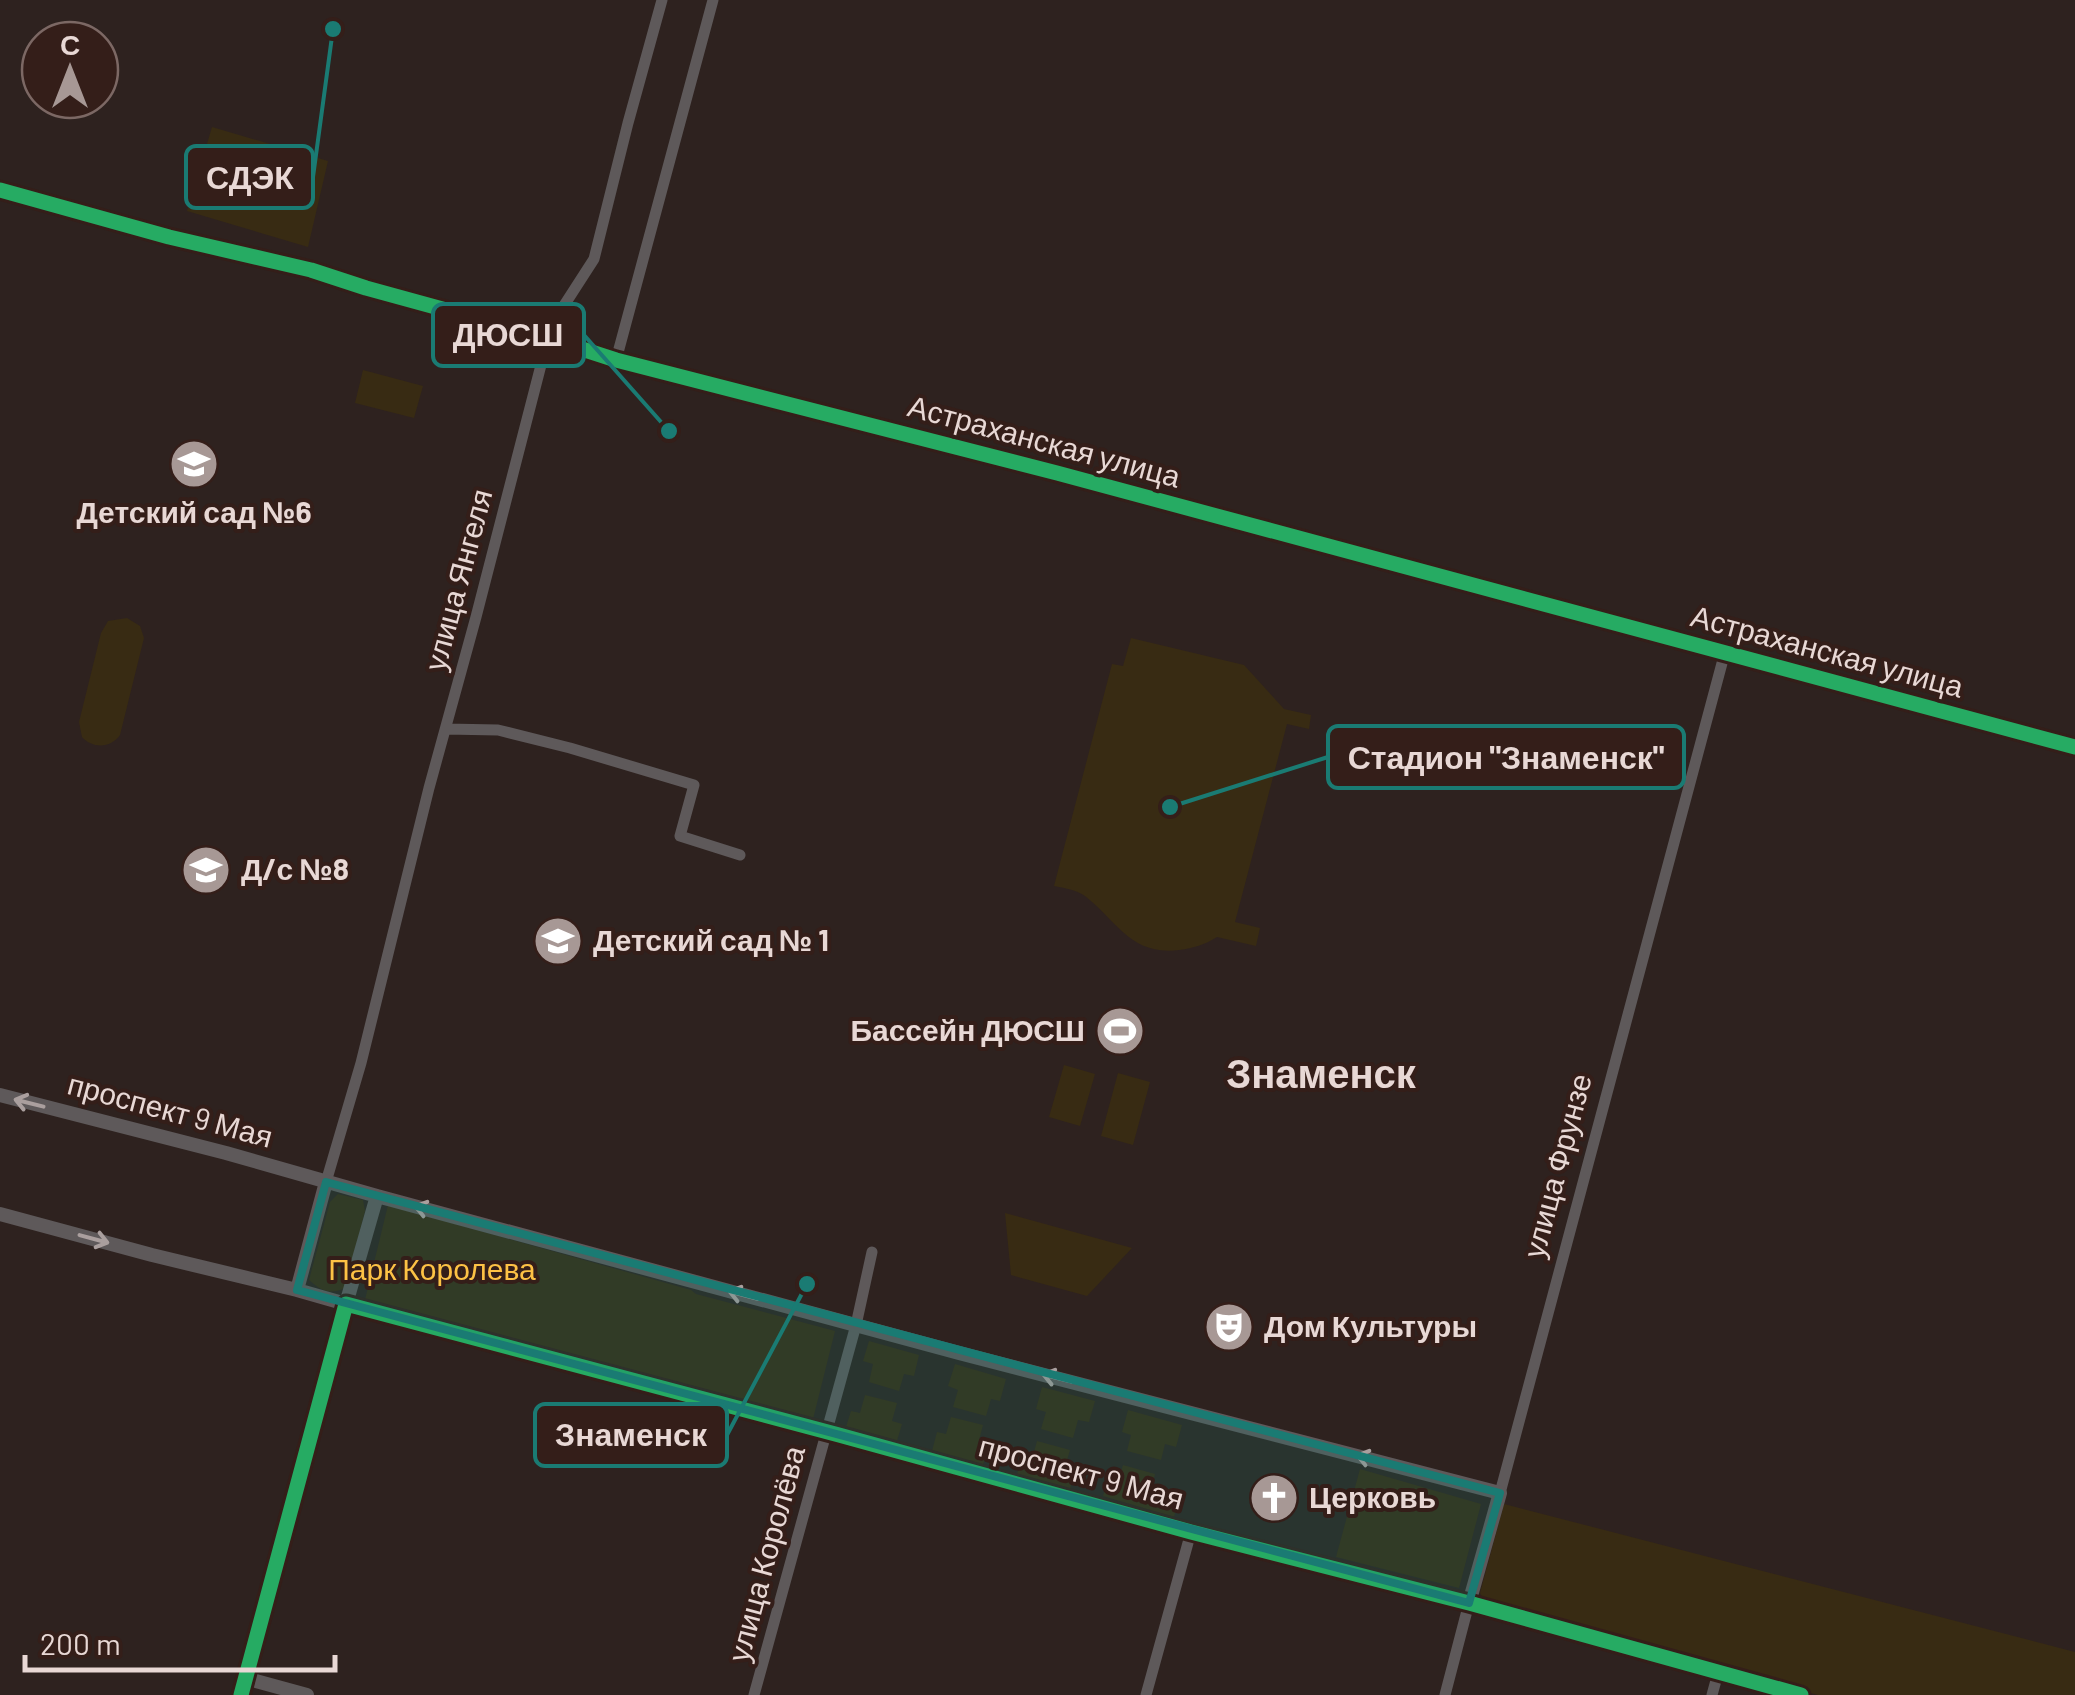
<svg xmlns="http://www.w3.org/2000/svg" width="2075" height="1695" font-family="Barlow,sans-serif">
<style>
.green{fill:#382b13}
.lines{fill:none;stroke-linecap:round;stroke-linejoin:round}
.minor{stroke:#5e595a;stroke-width:11}
.tertiary{stroke:#5e595a;stroke-width:14}
.cycleway-casing{stroke:#341e19;stroke-width:21}
.cycleway{stroke:#26ab63;stroke-width:15}
.oneway{stroke:#aa9f9e}
.marked{fill:#1a7b73;fill-opacity:0.2;stroke:#1a7b73;stroke-width:8;stroke-linejoin:round}
.labels{text-anchor:middle;stroke-width:8;stroke-linejoin:round;paint-order:stroke}
.street-label{font-size:30px;fill:#e8d8d5;stroke:#341e19}
.poi-label{font-size:30px;font-weight:bold;fill:#e8d8d5;stroke:#341e19;text-anchor:start}
.park-label{font-size:30px;fill:#fdc245;stroke:#341e19}
.district-label{font-size:40px;font-weight:bold;fill:#e8d8d5;stroke:#341e19}
.leader{fill:none;stroke:#1a7b73;stroke-width:4}
.callout-dot{fill:#1a7b73;stroke:#341e19;stroke-width:4}
.callout{fill:#341e19;stroke:#1a7b73;stroke-width:4}
.callout-label{font-size:32px;text-anchor:middle;font-weight:bold;fill:#e8d8d5}
</style>
<rect width="100%" height="100%" fill="#2e221f"/>
<path class="green" d="M212,127L328,161L308,247L187,211Z
M363,370L423,386L414,418L355,403Z
M127,618L140,626L144,638L120,735C111,748 93,749 82,737L79,722L101,633L108,621Z
M1131,638L1244,665L1284,709L1311,715L1309,729L1287,724L1235,922L1260,928L1256,946L1217,937C1204,945 1194,948 1179,950C1131,956 1117,921 1085,896C1077,890 1064,888 1054,886L1112,664L1123,666Z
M1064,1065L1095,1074L1080,1126L1049,1117Z
M1118,1073L1150,1082L1133,1145L1101,1136Z
M338,1194L363,1200L365,1211L345,1288C330,1295 321,1291 309,1280L330,1202Z
M388,1205L691,1290L696,1294L835,1331L813,1419L674,1381L665,1383L364,1304Z
M1005,1213L1132,1248L1087,1296L1011,1275Z
M869,1341L919,1355L914,1376L904,1374L899,1391L869,1382L873,1364L863,1361Z
M955,1364L1006,1379L1000,1401L991,1399L986,1416L953,1407L958,1390L948,1386Z
M1042,1387L1095,1401L1089,1422L1078,1420L1073,1438L1041,1429L1046,1412L1036,1409Z
M865,1395L897,1403L892,1421L902,1424L896,1444L845,1430L851,1411L860,1413Z
M1128,1410L1182,1425L1176,1447L1165,1444L1161,1460L1127,1451L1131,1435L1122,1432Z
M951,1417L983,1425L978,1444L988,1447L983,1465L932,1451L937,1432L946,1434Z
M1037,1441L1070,1450L1065,1467L1075,1470L1070,1489L1017,1474L1022,1457L1032,1459Z
M1123,1465L1155,1474L1151,1490L1179,1498L1174,1517L1103,1496L1108,1479L1118,1481Z
M1360,1469L1481,1504L1459,1588L1336,1557Z
M1504,1504L2075,1652V1695H1818L1487,1606L1480,1593Z"/>
<g class="lines">
<path class="minor" d="M616,360L713,0
M446,729L498,730L570,748L694,785L680,836L740,855
M326,1182L361,1063L429,788L476,617L548,338L554,321L594,259L628,123L662,0
M1500,1493L1725,652
M241,1695L346,1304
M754,1695L856,1325L872,1252
M1146,1695L1191,1532
M1445,1695L1469,1603
M1712,1695L1718,1673"/>
<path class="tertiary" d="M0,190L169,237L311,270L366,288L548,338L616,360L1057,473L2075,747
M0,1095L226,1153L377,1196L346,1304L297,1290L326,1182
M377,1196L959,1353L1500,1493L1469,1603
M0,1214L152,1255L297,1290
M346,1304L839,1435L1191,1532L1469,1603L1801,1695
M245,1678L307,1695"/>
<g class="cycleway-casing">
<path id="cycleway" d="M0,190L169,237L311,270L366,288L548,338L616,360L1057,473L2075,747
M241,1695L346,1304L839,1435L1191,1532L1469,1603L1801,1695"/>
</g>
<use href="#cycleway" class="cycleway"/>
</g>
<defs><path id="oneway-shaft" d="M-6 0H5M1.5-3L5.5 0L1.5 3" fill="none" stroke-width="1.6" stroke-linecap="round" stroke-linejoin="round" transform="scale(2.5)"/></defs>
<g class="oneway">
<use href="#oneway-shaft" transform="translate(29 1103) rotate(-166)"/>
<use href="#oneway-shaft" transform="translate(429 1210) rotate(-165)"/>
<use href="#oneway-shaft" transform="translate(94 1239) rotate(15)"/>
<use href="#oneway-shaft" transform="translate(743 1295) rotate(-165)"/>
<use href="#oneway-shaft" transform="translate(1057 1378) rotate(-166)"/>
<use href="#oneway-shaft" transform="translate(1371 1459) rotate(-165)"/>
</g>
<path class="marked" d="M326,1182L1500,1493L1469,1603L297,1290Z"/>
<defs>
<g id="school-disc" transform="scale(2.5)"><circle r="9.5" fill="#a79895" stroke="#341e19"/><path d="M0-5L7-2L0 1L-7-2ZM-4 1L0 2.5L4 1V4Q0 6-4 4Z" fill="#fff"/></g>
<g id="stadium-disc" transform="scale(2.5)"><circle r="9.5" fill="#a79895" stroke="#341e19"/><path d="M0-5a6.5 5 0 1 0 0 10a6.5 5 0 1 0 0-10ZM-3.5-1.8h7v3.6h-7Z" fill="#fff"/></g>
<g id="theatre-disc" transform="scale(2.5)"><circle r="9.5" fill="#a79895" stroke="#341e19"/><path d="M-5-5.5Q0-4 5-5.5V0Q5 5 0 6Q-5 5-5 0ZM-3.3-2.5H-1v1.5H-3.3ZM1-2.5H3.3v1.5H1ZM-2.8 1Q0 5.5 2.8 1Z" fill="#fff"/></g>
<g id="church-disc" transform="scale(2.5)"><circle r="9.5" fill="#a79895" stroke="#341e19"/><path d="M-1.2-6h2.4v3.5h3.3v2.4h-3.3V6h-2.4V-.1h-3.3v-2.4h3.3Z" fill="#fff"/></g>
</defs>
<g fill-rule="evenodd">
<use href="#school-disc" x="194" y="464"/>
<use href="#school-disc" x="206" y="870"/>
<use href="#school-disc" x="558" y="941"/>
<use href="#stadium-disc" x="1120" y="1031"/>
<use href="#theatre-disc" x="1229" y="1327"/>
<use href="#church-disc" x="1274" y="1498"/>
</g>
<g class="labels">
<g class="street-label">
<text transform="translate(1044 442) rotate(15)" y="10">Астраханская улица</text>
<text transform="translate(459 580) rotate(-75)" y="10">улица Янгеля</text>
<text transform="translate(1827 652) rotate(15)" y="10">Астраханская улица</text>
<text transform="translate(170 1111) rotate(15)" y="10">проспект 9 Мая</text>
<text transform="translate(1558 1166) rotate(-75)" y="10">улица Фрунзе</text>
<text transform="translate(1081 1473) rotate(15)" y="10">проспект 9 Мая</text>
<text transform="translate(767 1554) rotate(-75)" y="10">улица Королёва</text>
</g>
<g class="poi-label">
<text x="194" y="523" text-anchor="middle">Детский сад №6</text>
<text x="241" y="880">Д/с №8</text>
<text x="593" y="951">Детский сад № 1</text>
<text x="1085" y="1041" text-anchor="end">Бассейн ДЮСШ</text>
<text x="1264" y="1337">Дом Культуры</text>
<text x="1309" y="1508">Церковь</text>
</g>
<g class="park-label">
<text x="432" y="1280">Парк Королева</text>
</g>
<g class="district-label">
<text x="1321" y="1088">Знаменск</text>
</g>
</g>
<path class="leader" d="M333 29L313 177M669 431L584 335M1170 807L1328 757M807 1284L727 1435"/>
<g class="callout-dot">
<circle cx="333" cy="29" r="10"/>
<circle cx="669" cy="431" r="10"/>
<circle cx="1170" cy="807" r="10"/>
<circle cx="807" cy="1284" r="10"/>
</g>
<g class="callout">
<rect x="186" y="146" width="127" height="62" rx="10"/>
<rect x="433" y="304" width="151" height="62" rx="10"/>
<rect x="1328" y="726" width="356" height="62" rx="10"/>
<rect x="535" y="1404" width="192" height="62" rx="10"/>
</g>
<g class="callout-label">
<text x="250" y="189">СДЭК</text>
<text x="508" y="346">ДЮСШ</text>
<text x="1506" y="769">Стадион "Знаменск"</text>
<text x="631" y="1446">Знаменск</text>
</g>
<g transform="translate(70 70)"><circle r="48" fill="#341e19" stroke="#7c6864" stroke-width="2.5"/>
<path d="M0-8L18 38L0 25L-18 38Z" fill="#a79895"/>
<text y="-15" font-size="28" font-weight="bold" text-anchor="middle" fill="#e8d8d5">С</text>
</g>
<path d="M25 1655v15h310v-15" fill="none" stroke="#e8d8d5" stroke-width="5"/>
<text x="40" y="1655" font-size="30" fill="#e8d8d5" stroke="#341e19" stroke-width="8" paint-order="stroke">200 m</text>
</svg>
